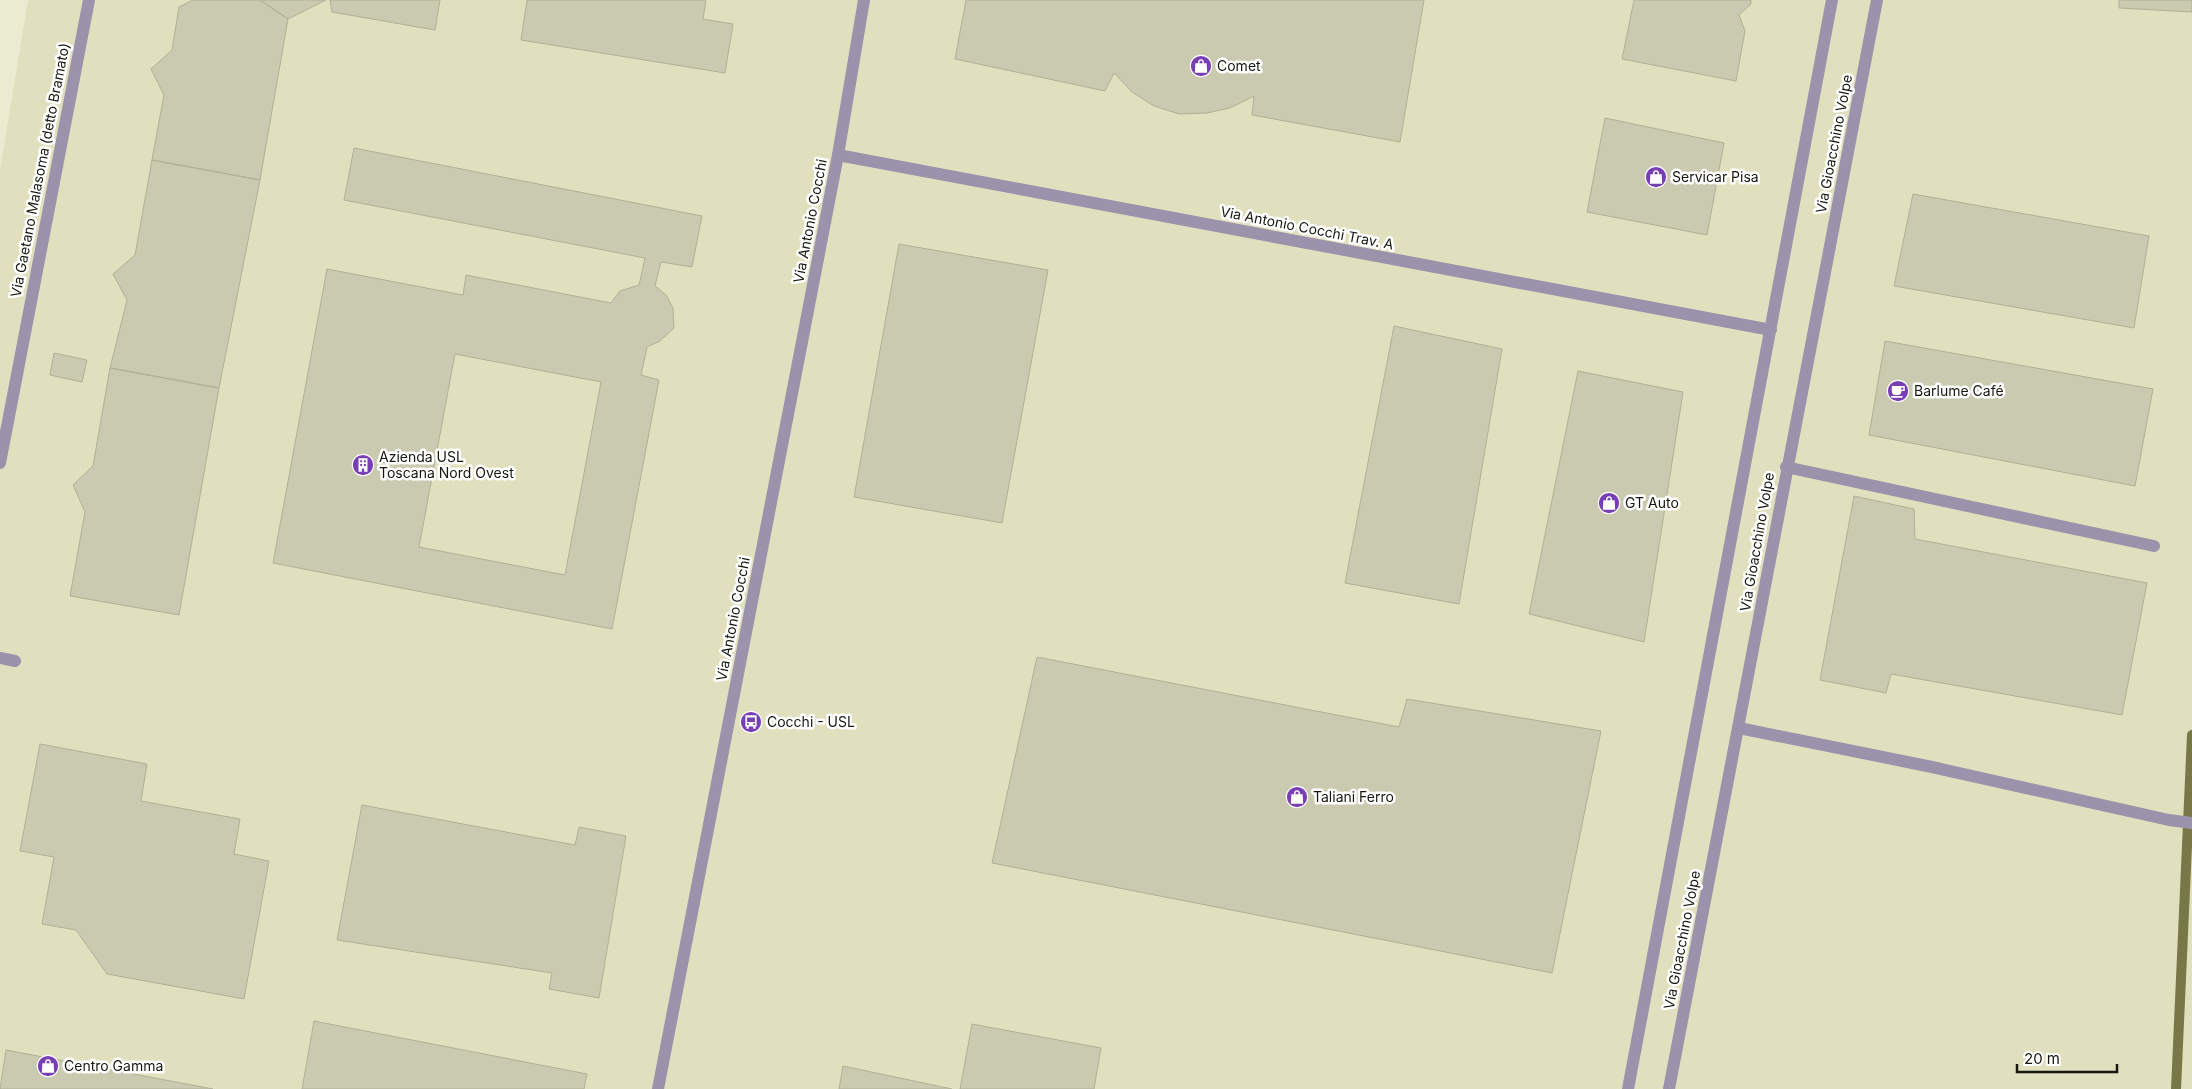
<svg xmlns="http://www.w3.org/2000/svg" width="2192" height="1089" font-family="Inter,sans-serif">
<style>
.built{fill:#e1e0be}
.lines{fill:none;stroke-linecap:round;stroke-linejoin:round}
.stream{stroke:#787747;stroke-width:10}
.building{fill:#cacab0;stroke:#b0b096;fill-rule:evenodd}
.service{stroke:#9b92ab;stroke-width:12}
.minor{stroke:#9b92ab;stroke-width:12}
.labels{text-anchor:middle;stroke-width:5;stroke-linejoin:round;paint-order:stroke}
.poi-label{font-size:14px;fill:#17170e;stroke:#fff;text-anchor:start}
.street-label{font-size:14px;fill:#17170e;stroke:#fff}
</style>
<rect width="100%" height="100%" fill="#ebebd0"/>
<path class="built" d="M28,0H2192V1089H0V170Z"/>
<g class="lines">
<path class="stream" d="M2176,1089L2192,735"/>
</g>
<path class="building" d="M193,0H260L288,19L260,180L152,160L164,95L151,69L172,50L179,7Z
M260,0H326L288,19Z
M330,0H440L435,30L332,12Z
M527,0H706L703,19L733,24L725,73L521,40Z
M966,0H1424L1400,142L1252,115L1254,96L1230,108L1207,113L1179,114L1154,106L1132,92L1114,73L1105,91L955,59Z
M1634,0H1751V4L1739,15L1745,31L1736,81L1622,59Z
M2119,0H2192V12L2119,8Z
M1605,118L1724,143L1707,235L1587,212Z
M354,148L702,216L692,267L661,262L655,286L666,295L673,308L674,328L660,341L647,347L641,375L659,380L612,629L273,563L327,269L463,295L466,275L611,303L620,291L639,285L645,258L344,200ZM455,354L601,382L565,575L419,547Z
M152,160L260,180L219,388L110,368L127,300L113,274L135,255Z
M1913,194L2149,236L2134,328L1894,286Z
M899,244L1048,270L1002,523L854,497Z
M1394,326L1502,349L1459,604L1345,583Z
M1885,341L2153,389L2135,486L1869,435Z
M54,353L87,360L82,382L50,375Z
M110,368L219,388L179,615L70,596L85,512L73,485L93,466Z
M1578,371L1683,392L1644,642L1529,614Z
M1854,496L1914,509L1915,539L2147,583L2122,715L1891,674L1886,693L1820,680Z
M1037,657L1399,727L1407,699L1601,731L1552,973L992,863Z
M40,744L147,764L141,801L240,819L234,854L269,861L244,999L107,974L76,930L42,924L54,857L20,851Z
M362,805L575,845L579,827L626,836L599,998L549,989L552,973L337,940Z
M314,1021L587,1074L584,1089H302Z
M972,1024L1101,1048L1094,1089H960Z
M6,1050L213,1089H0Z
M843,1066L952,1089H839Z"/>
<g class="lines">
<path class="service" d="M1786,467L2154,546
M0,658L15,661
M1739,728L1932,767L2169,820L2192,823"/>
<path class="minor" d="M838,155L1771,330
M0,463L89,0
M658,1089L838,155L864,0
M1628,1089L1832,0
M1669,1089L1877,0"/>
</g>
<defs>
<g id="shop-disc" transform="scale(1.125)"><circle r="9.5" fill="#783fb5" stroke="#fff"/><path d="M-5-2.5h2.3a2.7 3.5 0 0 1 5.4 0H5L5.5 6h-11ZM-1.5-2.5h3a1.5 2.3 0 0 0-3 0Z" fill="#fff"/></g>
<g id="cafe-disc" transform="scale(1.125)"><circle r="9.5" fill="#783fb5" stroke="#fff"/><path d="M-5.5-4.5H6V0H3Q3 3.5 0 3.5H-2.5Q-5.5 3.5-5.5 0ZM3-3.2v2h1.7v-2ZM-6 4.5H4V6H-6Z" fill="#fff"/></g>
<g id="building-disc" transform="scale(1.125)"><circle r="9.5" fill="#783fb5" stroke="#fff"/><path d="M-4-6H4V6H1V3H-1V6H-4ZM-2.5-4.3h1.7v1.8h-1.7ZM.8-4.3h1.7v1.8H.8ZM-2.5-1h1.7V.8h-1.7ZM.8-1h1.7V.8H.8Z" fill="#fff"/></g>
<g id="bus-disc" transform="scale(1.125)"><circle r="9.5" fill="#783fb5" stroke="#fff"/><path d="M-5-6H5V4H4V6H2V4H-2V6H-4V4H-5ZM-3.5-4V0h7V-4ZM-3.5 1.2v1.5H-2V1.2ZM2 1.2v1.5H3.5V1.2Z" fill="#fff"/></g>
</defs>
<g fill-rule="evenodd">
<use href="#shop-disc" x="1201" y="66"/>
<use href="#shop-disc" x="1656" y="177"/>
<use href="#cafe-disc" x="1898" y="391"/>
<use href="#building-disc" x="363" y="465"/>
<use href="#shop-disc" x="1609" y="503"/>
<use href="#bus-disc" x="751" y="722"/>
<use href="#shop-disc" x="1297" y="797"/>
<use href="#shop-disc" x="48" y="1066"/>
</g>
<g class="labels">
<g class="poi-label">
<text x="1217" y="71">Comet</text>
<text x="1672" y="182">Servicar Pisa</text>
<text x="1914" y="396">Barlume Café</text>
<text x="379" y="462">Azienda USL<tspan x="379" dy="16">Toscana Nord Ovest</tspan></text>
<text x="1625" y="508">GT Auto</text>
<text x="767" y="727">Cocchi - USL</text>
<text x="1313" y="802">Taliani Ferro</text>
<text x="64" y="1071">Centro Gamma</text>
</g>
<g class="street-label">
<text transform="translate(1834 144) rotate(-79)" y="5">Via Gioacchino Volpe</text>
<text transform="translate(40 170) rotate(-79)" y="5">Via Gaetano Malasoma (detto Bramato)</text>
<text transform="translate(810 221) rotate(-79)" y="5">Via Antonio Cocchi</text>
<text transform="translate(1307 228) rotate(11)" y="5">Via Antonio Cocchi Trav. A</text>
<text transform="translate(1757 542) rotate(-80)" y="5">Via Gioacchino Volpe</text>
<text transform="translate(733 619) rotate(-79)" y="5">Via Antonio Cocchi</text>
<text transform="translate(1682 940) rotate(-79)" y="5">Via Gioacchino Volpe</text>
</g>
</g>
<path d="M2017 1064v8h100v-8" fill="none" stroke="#17170e" stroke-width="2.5"/>
<text x="2024" y="1064" font-size="15" fill="#17170e" stroke="#ffffff" stroke-width="4" paint-order="stroke">20 m</text>
</svg>
